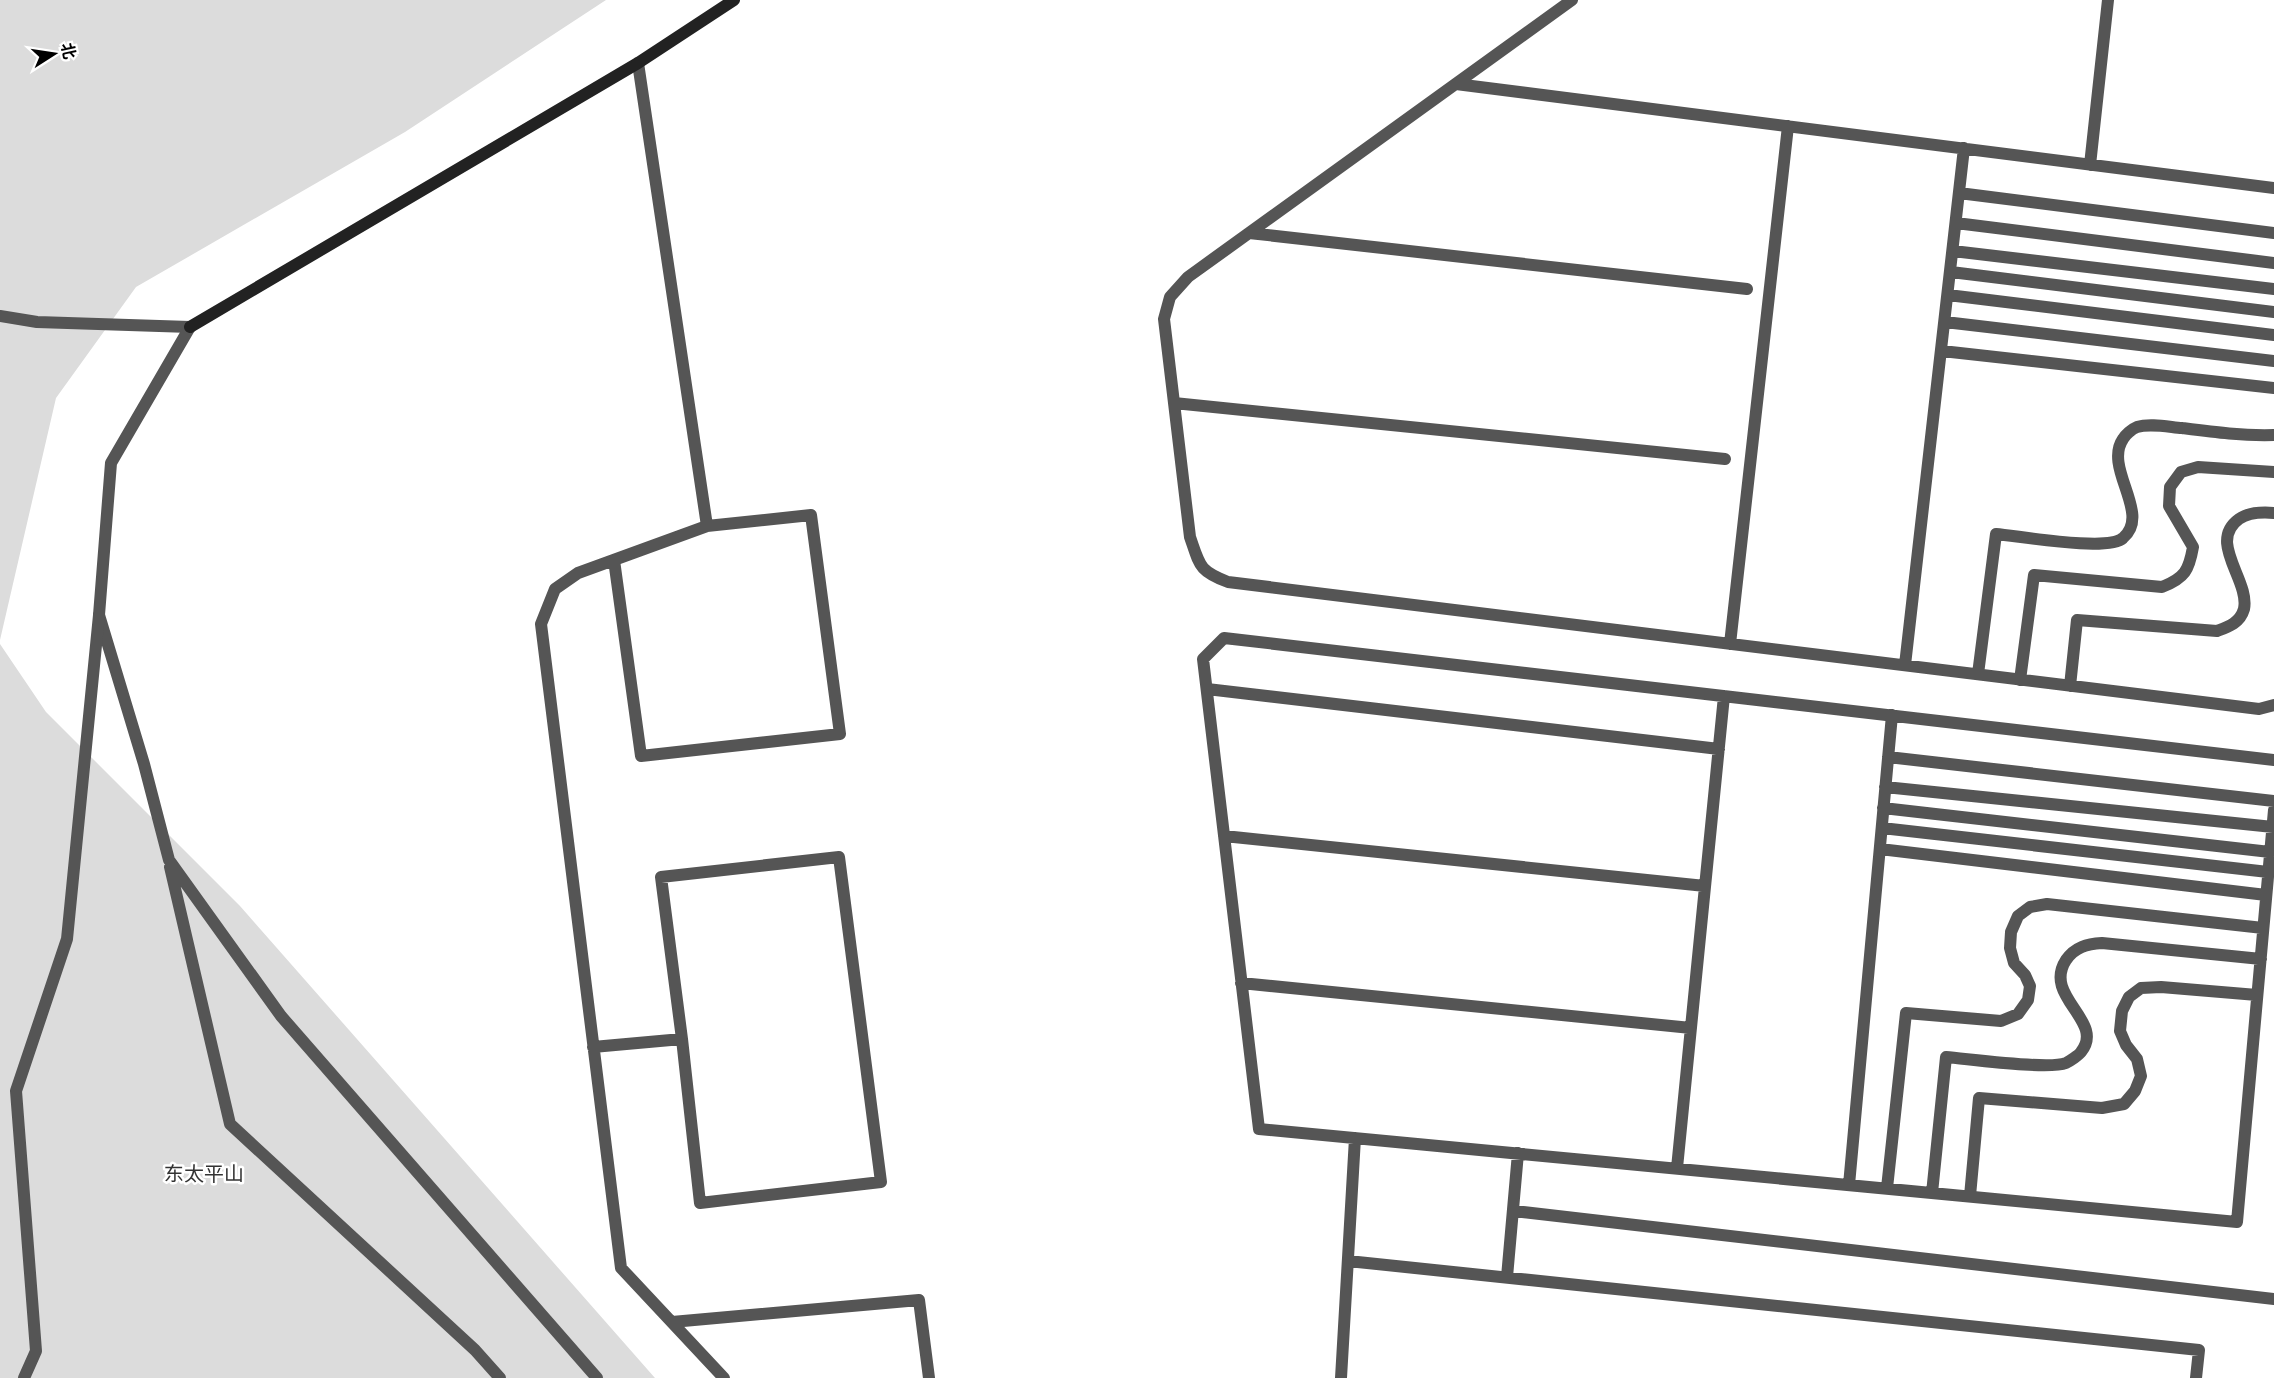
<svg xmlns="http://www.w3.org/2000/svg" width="2274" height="1378" font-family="'Nunito Sans','Noto Sans SC',sans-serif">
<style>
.green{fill:#dcdcdc}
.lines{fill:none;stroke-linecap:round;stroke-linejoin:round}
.lane{stroke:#555;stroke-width:12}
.street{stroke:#555;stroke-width:12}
.secondary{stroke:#222;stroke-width:12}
.labels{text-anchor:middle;stroke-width:5;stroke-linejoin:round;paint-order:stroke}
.park-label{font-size:20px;fill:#333;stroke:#fff}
</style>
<rect width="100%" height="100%" fill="#fff"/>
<path class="green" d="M0,0H606L405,132L136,287L56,398L0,640Z
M0,644L46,712L240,906L655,1378H0Z"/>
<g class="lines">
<path class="lane" d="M1572,0L1188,277L1170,297L1164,319L1190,537C1200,566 1199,571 1228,582L2259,709L2274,705
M638,63L707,526L578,573L555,589L541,624L621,1268L724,1378
M1456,84L2274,188
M2090,165L2108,0
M1959,193L2274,233
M1956,223L2274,263
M1249,233L1747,289
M1953,251L2274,289
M1951,272L2274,312
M1948,295L2274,335
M0,316L37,322L190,327
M1945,322L2274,361
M1942,351L2274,388
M1174,403L1725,459
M614,560L641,756L840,734L811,515L707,526
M99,615L144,764L169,860L281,1016L597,1378
M1730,644L1788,126
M1905,665L1964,148
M1978,674L1996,534C2020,536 2108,552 2123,538C2152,514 2103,468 2123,439C2125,435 2132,429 2137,427C2150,423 2169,427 2182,428C2213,432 2243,436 2274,435
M2020,680L2034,575L2162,587C2185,578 2189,570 2193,547L2169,506L2170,487L2181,472L2198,467L2274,472
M2070,686L2077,620L2217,631C2228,627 2240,623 2244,609C2250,580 2207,542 2239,519C2249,512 2262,512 2274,513
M1207,689L1719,749
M1888,757L2274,801
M2274,760L1224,638L1203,659L1259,1129L2237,1222L2274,810
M1885,787L2273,827
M1883,808L2270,852
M1882,828L2268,872
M1224,836L1705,886
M1880,849L2266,895
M170,867L230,1124L475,1350L500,1378
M1241,983L1691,1028
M593,1047L682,1039L700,1203L881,1182L839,857L661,877L682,1039
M1677,1168L1724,696
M1849,1185L1892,715
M1887,1188L1906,1013L2001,1021L2018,1014L2028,1000L2030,986L2025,975L2014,963L2010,948L2011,932L2018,916L2030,907L2047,904L2263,928
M1932,1193L1946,1057C1970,1059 2048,1070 2066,1063C2070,1061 2079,1055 2081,1052C2106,1021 2042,997 2066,960C2075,947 2087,944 2102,943L2261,959
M1970,1196L1979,1098L2102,1108L2124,1104L2135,1091L2141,1076L2137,1059L2126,1045L2120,1031L2122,1011L2129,997L2141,988L2161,987L2257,995
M1514,1211L2274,1299
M1348,1261L2199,1350L2196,1378
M1507,1277L1518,1153
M672,1322L919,1300L929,1378
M1341,1378L1355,1138"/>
<path class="street" d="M24,1378L36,1351L16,1091L67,939L99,615L111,463L190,327"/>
<path class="secondary" d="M190,327L638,63L734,0"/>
</g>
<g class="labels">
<g class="park-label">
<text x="204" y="1181">东太平山</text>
</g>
</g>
<g transform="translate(54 54) rotate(78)" stroke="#ffffff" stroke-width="4.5" paint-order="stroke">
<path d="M0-4.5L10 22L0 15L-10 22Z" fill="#000000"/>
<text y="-9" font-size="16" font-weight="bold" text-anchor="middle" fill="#000000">北</text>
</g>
</svg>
